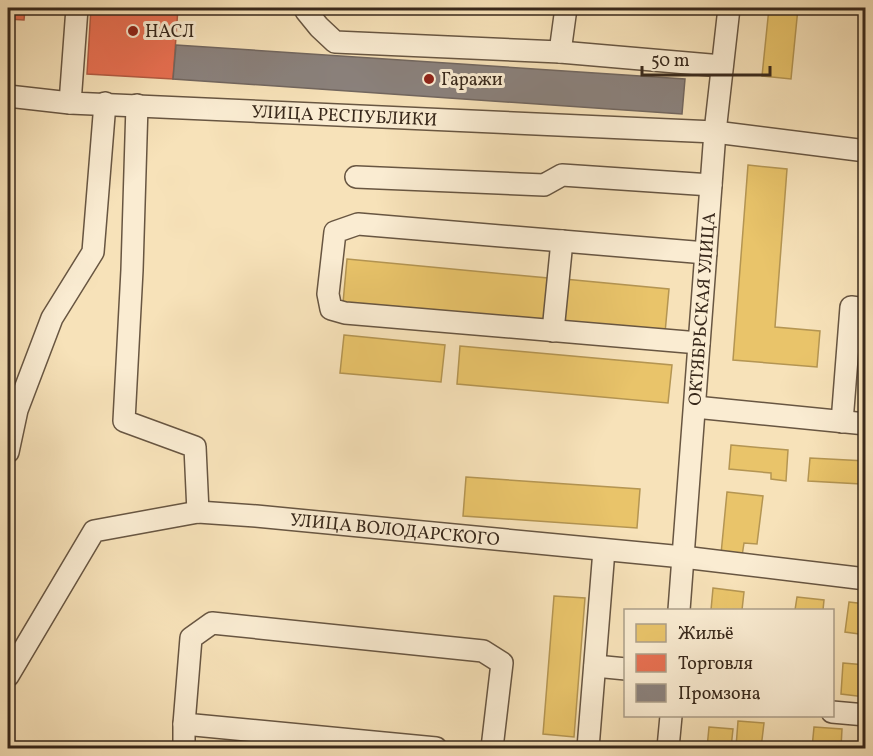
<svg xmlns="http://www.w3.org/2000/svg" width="873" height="756" font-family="Vollkorn,serif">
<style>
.homes{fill:#e9c46a;stroke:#b49552;stroke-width:1.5}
.shops{fill:#e76f51;stroke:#b25a41;stroke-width:1.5}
.industry{fill:#8a817c;stroke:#71665f;stroke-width:1.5}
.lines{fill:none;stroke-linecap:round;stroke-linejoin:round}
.minor-casing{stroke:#685642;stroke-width:24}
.minor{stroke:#faecd2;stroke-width:21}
.poi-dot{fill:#8f2418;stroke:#faecd2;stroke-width:2}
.labels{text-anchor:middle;stroke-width:6;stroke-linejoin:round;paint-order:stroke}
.poi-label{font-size:18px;fill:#38281b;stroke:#faecd2;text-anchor:start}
.street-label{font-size:18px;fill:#38281b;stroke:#faecd2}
</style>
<rect width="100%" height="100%" fill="#f7e2b9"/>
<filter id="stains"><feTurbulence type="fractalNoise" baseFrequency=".00333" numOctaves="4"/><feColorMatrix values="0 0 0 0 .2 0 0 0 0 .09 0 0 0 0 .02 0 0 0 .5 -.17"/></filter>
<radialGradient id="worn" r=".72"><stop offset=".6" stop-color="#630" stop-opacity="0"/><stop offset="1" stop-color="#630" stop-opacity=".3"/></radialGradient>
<path class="homes" d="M769,8H798L791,79L762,76Z
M748,165L787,169L775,327L820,331L817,367L733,360Z
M347,259L548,278L544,322L343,303Z
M564,279L669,289L665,333L560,323Z
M344,335L445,345L441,382L340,373Z
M460,346L672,365L668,403L457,384Z
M731,445L788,450L786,481L771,479V473L729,469Z
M810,458L866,461V507H860L861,484L808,481Z
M466,477L640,489L637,528L463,516Z
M727,492L763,496L757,544L744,543L742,556L721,554Z
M713,588L744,592L742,610H711Z
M554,596L585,598L574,737L543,734Z
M797,597L824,600L823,610H795Z
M849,602L866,604V635L845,632Z
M843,663L866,665L865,697L841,694Z
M738,721L764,723L761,748L736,747Z
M709,727L733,729L731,748H707Z
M814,727L842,729L841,748H812Z"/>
<path class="shops" d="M8,8H53L52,11L25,9L24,20L8,19Z
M91,8H178L173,79L87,74Z"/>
<path class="industry" d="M176,45L685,79L682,114L173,79Z"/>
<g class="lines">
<g class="minor-casing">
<g id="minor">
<path id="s1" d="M77,8L70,103L715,132L866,151"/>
<path d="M306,8V11L319,27L335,42L560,52L722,66"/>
<path d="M560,52L566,8"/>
<path d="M8,96L70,103"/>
<path d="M137,105L132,270L124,421L195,447L198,512"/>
<path d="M356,177L544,185L562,175L711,185"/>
<path d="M553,331L562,241"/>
<path d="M699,343L345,313L331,309L328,294L335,232L358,224L706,253"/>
<path d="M695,407L866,424"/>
<path d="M842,422L851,307L866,309"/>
<path d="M8,452L17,410L52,318L93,252L105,103"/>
<path id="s2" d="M679,610L715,132L729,8"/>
<path d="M595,666L626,669"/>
<path id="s3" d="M8,676L94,531L198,512L256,516L683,557L866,579"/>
<path d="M832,712L866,715"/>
<path d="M184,748V724"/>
<path d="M436,748L184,724L191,638L212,623L483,651L502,663L492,748"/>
<path d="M588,748L604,550"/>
<path d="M668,748L671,716"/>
</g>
</g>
<use href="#minor" class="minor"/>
</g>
<g class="poi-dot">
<circle cx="133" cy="31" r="6"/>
<circle cx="429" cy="79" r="6"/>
</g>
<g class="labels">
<g class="poi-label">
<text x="145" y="37">НАСЛ</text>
<text x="441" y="85">Гаражи</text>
</g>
<g class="street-label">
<text dy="6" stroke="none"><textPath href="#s1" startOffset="370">УЛИЦА РЕСПУБЛИКИ</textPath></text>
<text dy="6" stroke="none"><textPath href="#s2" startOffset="302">ОКТЯБРЬСКАЯ УЛИЦА</textPath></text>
<text dy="6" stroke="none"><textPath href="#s3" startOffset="472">УЛИЦА ВОЛОДАРСКОГО</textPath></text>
</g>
</g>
<rect width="873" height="756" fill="none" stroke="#f7e2b9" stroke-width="30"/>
<rect x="9" y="9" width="855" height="738" fill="none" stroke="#38281b" stroke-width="3"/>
<rect x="15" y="15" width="843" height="726" fill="none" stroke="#38281b" stroke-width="1.5"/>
<rect x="624" y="609" width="210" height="108" fill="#faecd2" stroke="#ac9e89" stroke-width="1.5"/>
<rect x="636" y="624" width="30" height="18" fill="#e9c46a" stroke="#ac9e89" stroke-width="1.5"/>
<text x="678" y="639" font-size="18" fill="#38281b">Жильё</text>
<rect x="636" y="654" width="30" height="18" fill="#e76f51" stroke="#ac9e89" stroke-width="1.5"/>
<text x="678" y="669" font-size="18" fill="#38281b">Торговля</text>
<rect x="636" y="684" width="30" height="18" fill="#8a817c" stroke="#ac9e89" stroke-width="1.5"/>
<text x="678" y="699" font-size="18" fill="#38281b">Промзона</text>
<path d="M642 66v9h128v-9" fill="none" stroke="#38281b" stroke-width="3"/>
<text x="651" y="66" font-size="18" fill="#38281b" stroke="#faecd2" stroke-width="4.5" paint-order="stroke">50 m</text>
<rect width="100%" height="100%" filter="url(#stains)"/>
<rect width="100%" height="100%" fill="url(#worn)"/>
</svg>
